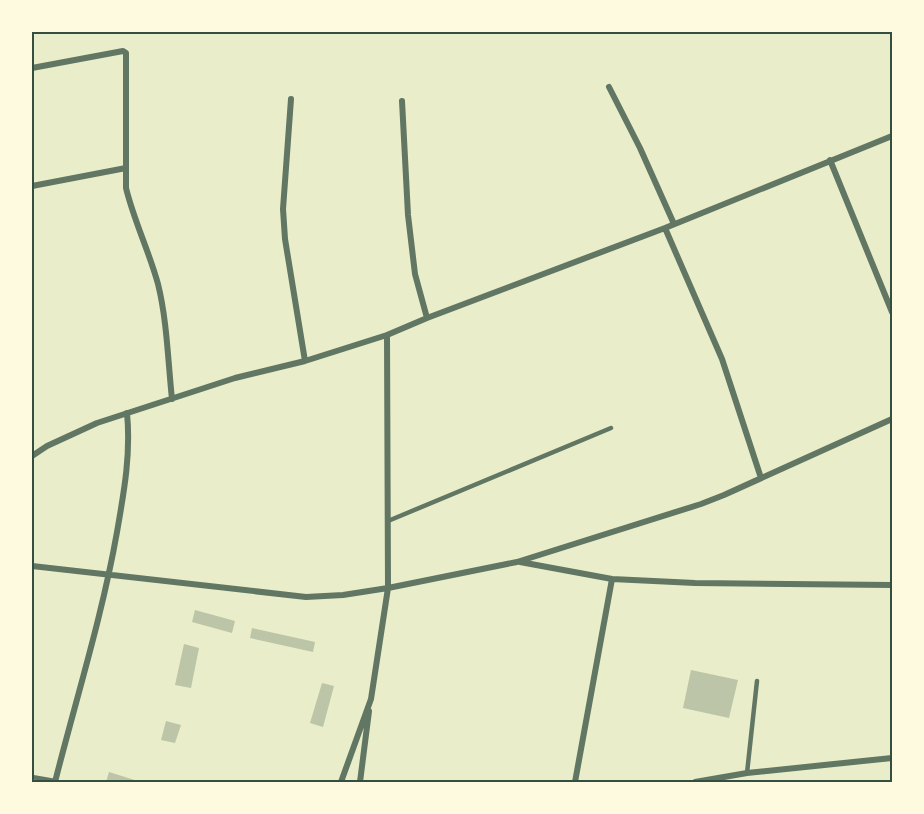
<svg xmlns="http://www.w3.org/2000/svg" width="924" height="814" font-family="Raleway,sans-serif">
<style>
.building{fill:#bcc5a7}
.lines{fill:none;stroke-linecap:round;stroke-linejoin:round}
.service{stroke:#617663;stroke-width:4.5}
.minor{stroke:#617663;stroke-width:6}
.neatline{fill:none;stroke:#344e41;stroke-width:2}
</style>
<rect width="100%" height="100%" fill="#e9edc9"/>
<path class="building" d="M195,610L235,621L232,633L192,622Z
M252,628L315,642L313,652L250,638Z
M184,644L199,648L191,688L175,685Z
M691,670L738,680L729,718L683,708Z
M322,683L334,686L323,727L310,723Z
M166,721L181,725L175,743L161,740Z
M109,772L141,782H106Z"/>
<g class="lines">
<path class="service" d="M388,521L611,428
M747,773L757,681
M32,777L55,781"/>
<path class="minor" d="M32,68L123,51L126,53V188C134,221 149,251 158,284C167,320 168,362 172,399
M609,87L640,148L674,224
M291,99L283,209L285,239L305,361
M402,101L408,215L415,274L427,318
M830,160L892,312
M32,186L126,168
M665,228L722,359L761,478
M32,456L47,446L97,423L235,378L305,361L387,335L427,318L665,228L892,136
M520,562L612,579L695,583L892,585
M32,566L306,597L343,595L388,588L517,562L701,504L724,495L892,419
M55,782C76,699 102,617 117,532C124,492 131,454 127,413
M341,782L371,699L388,588L387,335
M360,782L369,711
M575,782L612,579
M695,782L747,773L892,758"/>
</g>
<rect width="924" height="814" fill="none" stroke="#fefae0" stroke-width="66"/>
<rect x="33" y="33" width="858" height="748" class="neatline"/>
</svg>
